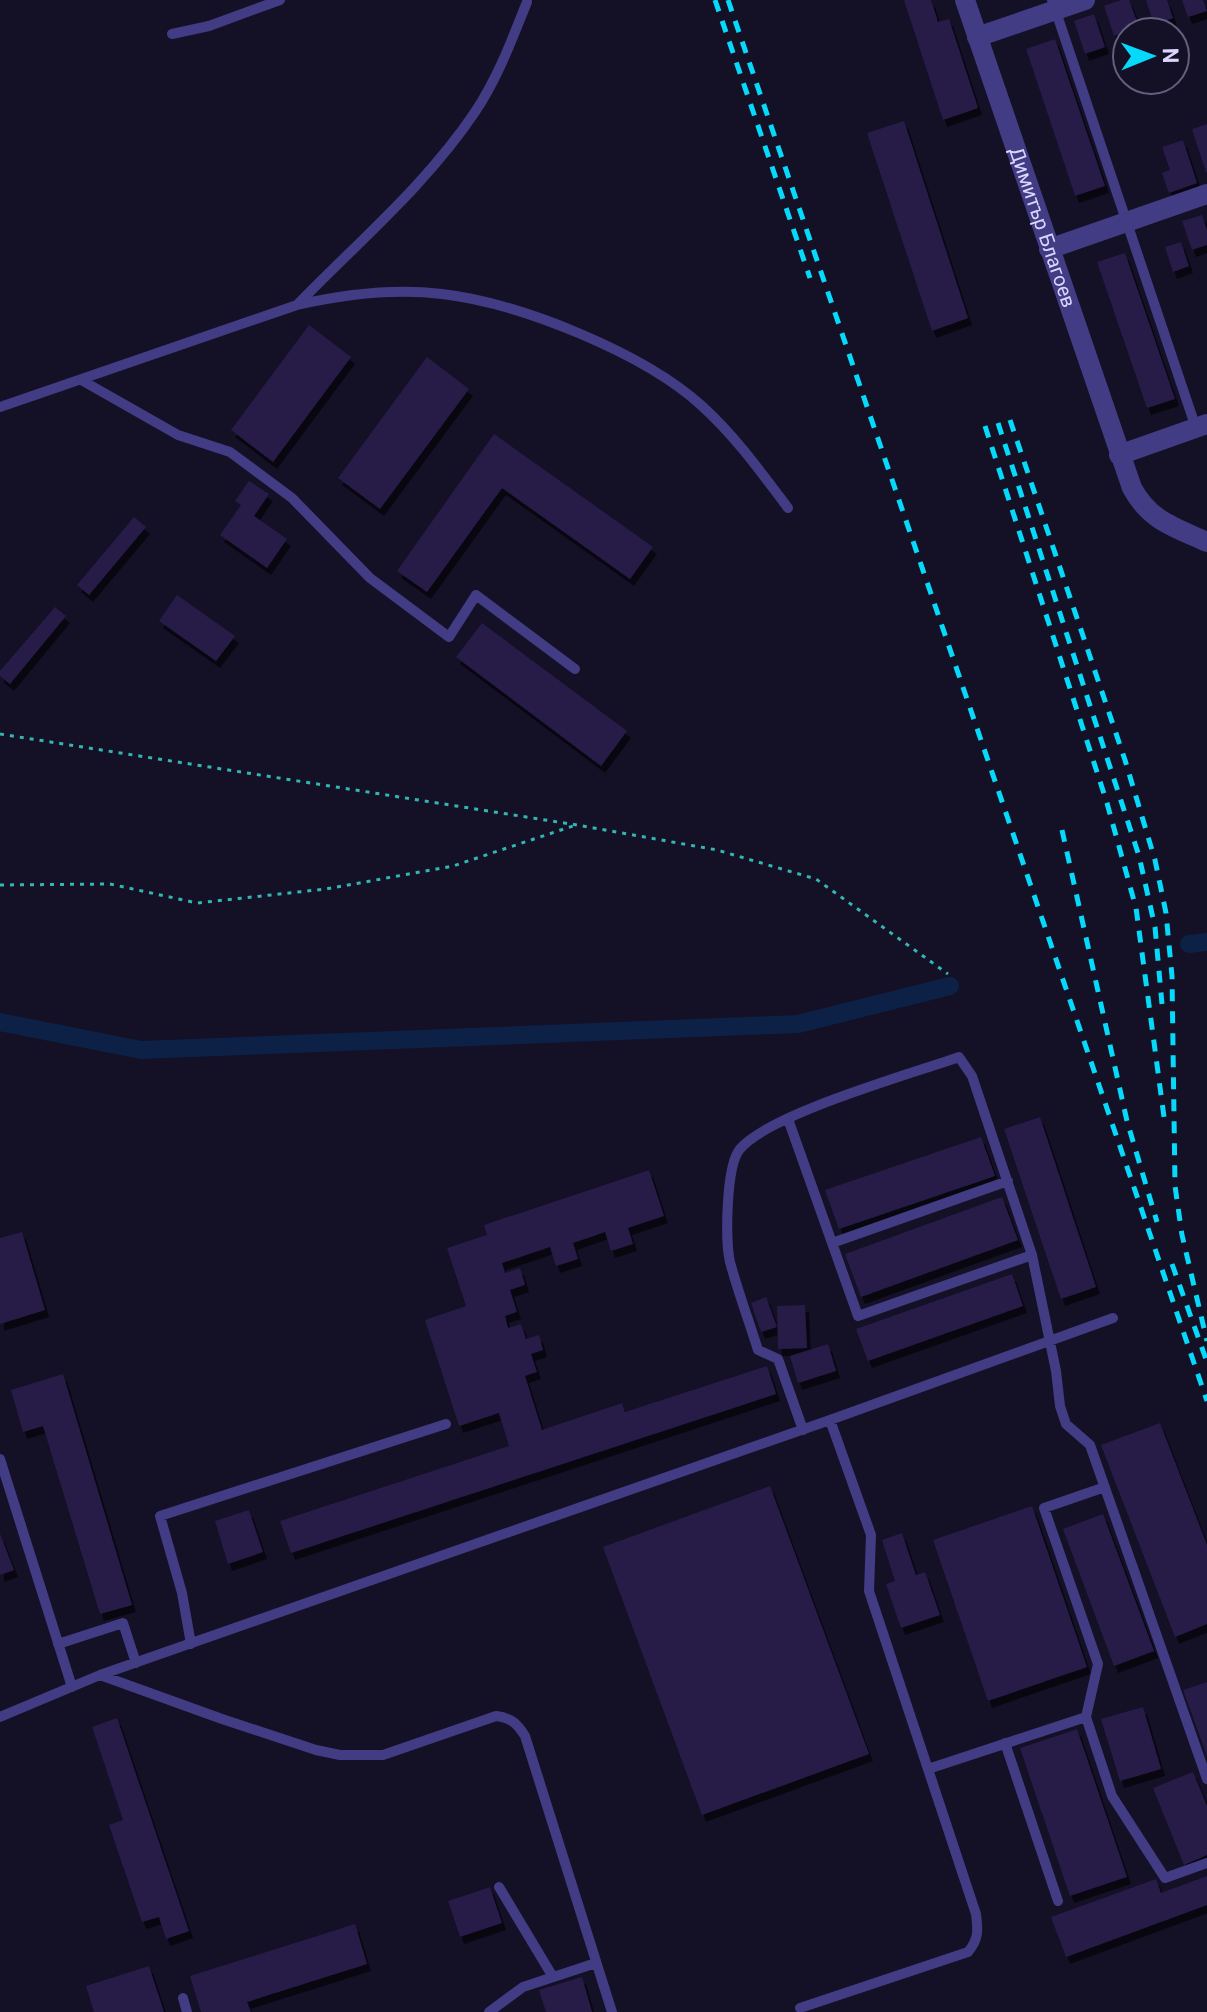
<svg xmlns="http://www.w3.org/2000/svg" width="1207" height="2012" font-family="Roboto,sans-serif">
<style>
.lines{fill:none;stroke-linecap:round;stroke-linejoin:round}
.canal{stroke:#0d2147;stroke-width:18}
.building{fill:#261c47;filter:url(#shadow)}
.path{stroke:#32b6b3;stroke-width:3;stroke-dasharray:4 6;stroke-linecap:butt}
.service{stroke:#413c84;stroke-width:10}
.minor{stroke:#413c84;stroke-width:20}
.rail{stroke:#06d9fa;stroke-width:5;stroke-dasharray:12 10;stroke-linecap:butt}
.labels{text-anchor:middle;stroke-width:6;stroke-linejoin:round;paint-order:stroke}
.street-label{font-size:20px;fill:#dcd6fe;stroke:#141026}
</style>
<defs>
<filter id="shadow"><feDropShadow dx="4" dy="7" stdDeviation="0" flood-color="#0009"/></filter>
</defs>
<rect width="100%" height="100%" fill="#141026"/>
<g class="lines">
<path class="canal" d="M1189,944L1207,942
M0,1022L141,1050L798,1024L950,986"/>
</g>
<path class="building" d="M904,0H931L938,22L949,19L978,108L943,120Z
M1121,0H1129L1139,27L1114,36L1104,6Z
M1146,0H1167L1173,18L1154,25Z
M1182,0H1203L1207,11L1188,17Z
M1094,14L1105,47L1085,54L1074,21Z
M1055,39L1105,186L1075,196L1026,49Z
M904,121L968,318L932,331L867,133Z
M1207,124V172H1206L1192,129Z
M1183,140L1197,183L1169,193L1162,173L1170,170L1162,147Z
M1202,215L1207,230V245L1192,250L1182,221Z
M1181,242L1189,266L1173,272L1165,247Z
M1125,253L1175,399L1147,408L1097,262Z
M309,325L351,357L273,462L231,430Z
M427,357L469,389L380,509L338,478Z
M494,434L653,547L630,579L502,488L427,592L397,571Z
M249,481L269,494L254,516L287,539L267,568L220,535L241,505L235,501Z
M134,517L146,527L89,595L77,585Z
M177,595L235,636L216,661L159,621Z
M55,607L66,616L10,684L0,676V671Z
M482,623L627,731L601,766L456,657Z
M1040,1117L1096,1287L1061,1299L1004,1129Z
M981,1137L995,1176L839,1229L825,1190Z
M649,1170L664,1216L628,1228L633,1244L611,1251L605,1232L573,1243L578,1259L556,1266L550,1247L502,1263L505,1273L520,1268L525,1285L510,1290L517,1312L505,1316L508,1328L521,1324L526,1339L539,1335L543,1350L531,1354L537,1372L525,1376L542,1430L622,1403L625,1412L767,1366L776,1394L291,1553L280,1521L509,1446L499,1413L459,1426L425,1320L466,1306L447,1248L487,1235L484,1225Z
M1002,1197L1018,1240L861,1297L845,1254Z
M22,1232L45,1310L0,1324V1238Z
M1012,1274L1023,1306L868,1361L856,1329Z
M766,1297L777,1327L761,1332L751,1303Z
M805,1305L807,1348L778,1349L777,1306Z
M828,1344L836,1371L798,1383L790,1356Z
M63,1374L132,1605L100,1614L43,1426L23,1432L11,1390Z
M1160,1423L1207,1545V1624L1175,1637L1101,1445Z
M770,1486L869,1754L702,1815L603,1547Z
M1032,1506L1087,1667L988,1701L933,1540Z
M249,1510L263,1552L228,1564L215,1521Z
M1103,1514L1154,1651L1114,1666L1063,1529Z
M902,1533L916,1575L925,1572L940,1615L901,1628L886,1584L895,1581L882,1540Z
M0,1534L14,1570L0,1575Z
M1207,1682V1756L1183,1690Z
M1143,1707L1161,1769L1120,1781L1101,1719Z
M117,1718L189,1931L166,1939L159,1917L142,1922L109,1825L123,1820L92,1727Z
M1077,1729L1127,1877L1070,1896L1020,1748Z
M1193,1772L1207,1806V1855L1184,1865L1153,1788Z
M1207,1876V1905L1066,1957L1051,1917L1156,1879L1161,1893Z
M490,1887L502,1923L460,1937L448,1901Z
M355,1924L367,1964L247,2002L251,2012H201L190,1976Z
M149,1966L164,2012H94L86,1986Z
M582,1977L592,2012H546L539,1990Z"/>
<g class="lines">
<path class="path" d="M0,734L577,825L717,850L816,879L948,974
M0,885L110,884L197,903L326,889L453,866L573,826"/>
<path class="service" d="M1052,0L1196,428
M172,34L209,26L280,0
M297,305C358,242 426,185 475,112C498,78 512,39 527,2
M83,381L178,435L230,452L292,498L370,578L449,637L476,595L575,669
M0,407L297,305C345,294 393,288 442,294C520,303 644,353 702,406C735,436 761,472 788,508
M788,1119L858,1316L1032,1255
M832,1243L1008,1181
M803,1430L778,1359L758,1350C749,1321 738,1292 730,1262C725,1241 726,1165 740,1149C769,1114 911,1074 959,1057L972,1076L1032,1255L1056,1371L1060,1406L1066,1424L1090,1445L1207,1779
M0,1459L72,1687
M58,1644L123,1623L136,1663
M191,1644L182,1593L160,1516L446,1424
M100,1675L222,1719L316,1750L340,1755H383L496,1716C511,1718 517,1723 525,1736L612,2012
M0,1717L100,1675L830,1420L1113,1318
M1086,1717L1098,1664L1044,1508L1105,1487
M1005,1743L1058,1901
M928,1769L1086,1717L1112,1796L1165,1878L1207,1863
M499,1887L553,1977
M183,1998L187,2012
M800,2008L968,1952C979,1939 978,1930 976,1914L869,1591L871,1535L830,1420
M489,2012L523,1987L596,1963"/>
<g class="minor">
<path id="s1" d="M965,0L1132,488C1150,521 1174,527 1207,542"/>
<path d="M977,37L1085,0"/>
<path d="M1049,249L1207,194"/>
<path d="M1119,455L1207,424"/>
</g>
<path class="rail" d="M715,0L810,278
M728,0L1207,1401
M1010,420L1125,760L1155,860L1166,913L1172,976L1175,1186L1182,1235L1207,1341
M998,423L1139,856L1155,927L1162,1004
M985,426L1107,803L1136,908L1164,1117
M1062,830L1127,1121L1157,1222
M1172,1264L1207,1362"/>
</g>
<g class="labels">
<g class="street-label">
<text dy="7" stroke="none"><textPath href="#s1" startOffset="240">Димитър Благоев</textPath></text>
</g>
</g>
<g transform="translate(1151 56) rotate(89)"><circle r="38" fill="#141026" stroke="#645f7c" stroke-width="2"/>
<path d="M0-6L14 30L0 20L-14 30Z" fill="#06d9fa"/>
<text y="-12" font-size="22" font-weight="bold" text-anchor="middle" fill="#dcd6fe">N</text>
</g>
</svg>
